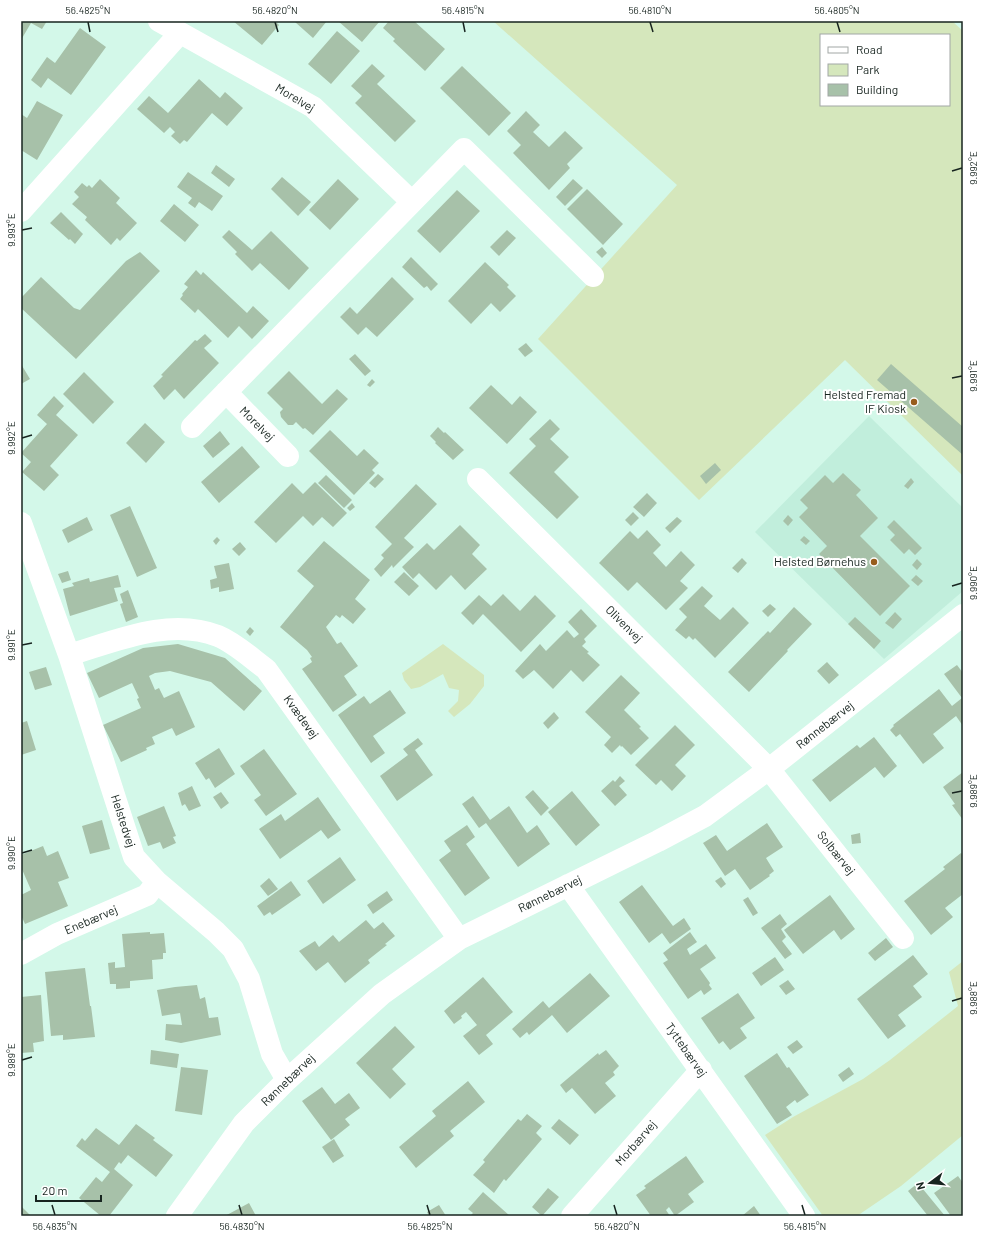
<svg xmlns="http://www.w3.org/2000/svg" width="984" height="1237" font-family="Barlow,sans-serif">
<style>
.built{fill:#c1eedc}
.green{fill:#d5e7bc;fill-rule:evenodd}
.building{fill:#a7c1a9}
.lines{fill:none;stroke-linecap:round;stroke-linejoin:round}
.minor{stroke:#fff;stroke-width:22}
.ticks{fill:none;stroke:#17241f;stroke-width:1.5}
.poi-dot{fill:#985c1d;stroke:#fff;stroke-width:1.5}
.labels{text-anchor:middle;stroke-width:4;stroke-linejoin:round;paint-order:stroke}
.street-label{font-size:12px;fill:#17241f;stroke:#fff}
.poi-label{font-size:12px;fill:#17241f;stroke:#fff;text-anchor:end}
.neatline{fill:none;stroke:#17241f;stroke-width:1.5}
.ticks-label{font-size:10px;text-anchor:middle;fill:#17241f}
</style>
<rect width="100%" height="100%" fill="#d3f8e9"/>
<path class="built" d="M869,416L963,508V591L884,659L755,532Z"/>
<path class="green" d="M493,21H952L963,31V476L845,360L699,500L538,339L677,185ZM821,35H949V105H821Z
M443,644L484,675V686L470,704L454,717L448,711L458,701L459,690L449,688L443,674L420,687L411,689L404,680L402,673Z
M963,961V1135L901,1186L857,1216H823L765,1135L793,1117L863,1079L890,1060L958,1006L949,972Z"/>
<path class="building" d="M21,21H47L42,29L31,23L21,40Z
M233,21H275L279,25L262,45Z
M296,21H327L313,38L295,22Z
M338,21H380L362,42Z
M389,21H414L445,49L425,71L393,41L395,39L383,28Z
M80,28L106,47L71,95L48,78L41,88L31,80L47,57L55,63Z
M337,31L360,51L331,84L308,64Z
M372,64L385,76L377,84L416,121L395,142L355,103L362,96L351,86Z
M462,66L511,113L489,136L440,88Z
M199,79L220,98L225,92L243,108L227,126L212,113L187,142L184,140L180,144L171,136L175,132L170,127L164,133L137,109L149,96L168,113Z
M37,101L63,115L37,160L21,150V114L27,118Z
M526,111L540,125L533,132L549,147L565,131L583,148L567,164L570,168L549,190L513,153L521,145L507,131Z
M216,165L235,179L229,187L211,173Z
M188,172L223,196L212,211L199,202L195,208L188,203L192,198L177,187Z
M282,177L311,202L298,216L271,189Z
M100,179L120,198L116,203L137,223L120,241L117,238L111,245L85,220L87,217L72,204L79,197L74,192L82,183L87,187L89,185L92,188Z
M338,179L359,199L330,230L309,210Z
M573,179L583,188L565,206L556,197Z
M587,189L623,224L603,245L567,209Z
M457,190L480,211L440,253L417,231Z
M174,204L199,225L185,242L160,221Z
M61,212L83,234L75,244L70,239L69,240L50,223Z
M229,230L252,250L271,231L309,268L289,290L260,263L252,271L235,254L237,252L222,237Z
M507,230L516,238L499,256L490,247Z
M602,247L607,253L602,258L596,252Z
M140,252L160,271L76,359L21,308V298L41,277L74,308L80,310L126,261Z
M411,257L438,284L431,291L427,286L424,288L402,267Z
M485,262L509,285L507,287L516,296L500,312L491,303L471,324L448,301Z
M196,270L201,275L203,272L247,313L253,306L269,321L252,339L239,326L228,338L198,309L195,313L180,299L183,295L182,294L188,287L184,284Z
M392,277L414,299L377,337L366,327L358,335L340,317L350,307L357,314Z
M205,334L212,341L204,348L219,363L184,399L175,389L164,400L153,386L163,376L161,375L195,340L197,341Z
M526,343L533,351L525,357L518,349Z
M355,354L371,371L365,376L349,359Z
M21,364L30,379L21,384Z
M891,364L963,427V455L877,380Z
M289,371L322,404L337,389L348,399L313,435L305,428L303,429L296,422L293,425H288L281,417L280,412L283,409L267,393Z
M84,372L114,402L93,424L63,394Z
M372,379L375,382L370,387L367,385Z
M491,385L512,405L520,396L537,412L507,444L469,408Z
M54,396L64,406L56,415L78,435L50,466L59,475L44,491L22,472L31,462L21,453L47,424L37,415Z
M550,419L560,429L550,439L569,457L554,472L579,497L557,519L509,473L536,446L529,439Z
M145,423L165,442L146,463L126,443Z
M438,427L444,433L445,432L464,450L453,460L435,443L436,442L430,436Z
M330,430L357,456L364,449L379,463L372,470L375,473L354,495L309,451Z
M220,431L230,444L213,458L203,446Z
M242,446L260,467L219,503L201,482Z
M715,463L721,470L706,484L700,476Z
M843,473L861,490L856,495L878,518L860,536L910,586L880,616L819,554L827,546L799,517L808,508L800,500L825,475L833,483Z
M378,474L384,479L375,488L369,483Z
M326,475L352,500L344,508L318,483Z
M911,478L914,482L908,489L904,486Z
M315,482L347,513L333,527L322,517L313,526L303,516L276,543L254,522L292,483L303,494Z
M416,484L437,504L404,538L414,547L393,568L392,565L381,577L374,569L384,558L381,555L392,544L375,527Z
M647,493L657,503L644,517L633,507Z
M352,503L355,507L350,511L347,508Z
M130,506L157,568L137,577L110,515Z
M633,512L639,518L631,526L625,520Z
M788,515L793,520L788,526L783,521Z
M87,517L93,530L68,543L62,530Z
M677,517L682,521L670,533L665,528Z
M894,520L922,548L915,555L909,549L904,554L890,540L895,535L887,527Z
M460,525L480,545L472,554L487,569L465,590L451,575L436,590L419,573L413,579L402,567L427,543L434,550Z
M647,530L661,545L653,553L666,567L681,551L695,565L680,581L688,588L666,610L637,582L628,591L599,563L630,531L638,539Z
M804,536L810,541L806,545L800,540Z
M217,537L220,540L216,545L213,541Z
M324,541L370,580L355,599L366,609L353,624L342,615L340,618L336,615L326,627L337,644L341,642L358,666L344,676L357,695L333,712L302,669L312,662L310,658L312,657L307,650L280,627L314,586L297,571Z
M240,542L246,549L239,556L232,549Z
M742,558L747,563L738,573L732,568Z
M917,559L922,564L917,570L912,565Z
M229,563L234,589L219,592V587L211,589L210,580L217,578L214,566Z
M68,571L71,580L62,583L58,574Z
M404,572L419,586L409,596L394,582Z
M118,575L121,587L114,588L118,601L70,616L63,589L74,586L72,583L89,578L90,582Z
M916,575L923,581L918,586L911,580Z
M702,586L713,596L704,606L720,620L733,607L749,623L715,658L695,638L693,640L689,636L686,639L675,630L687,617L679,609Z
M128,590L138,617L126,622L120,604L123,603L120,594Z
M503,594L520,611L535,595L556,616L521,652L483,614L473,625L461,613L479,595L491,606Z
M770,604L776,609L768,617L762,611Z
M794,607L812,624L787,650L788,651L749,692L728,672L768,631L770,633Z
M581,609L597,626L584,639L586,642L582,646L589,652L587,653L600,665L583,682L571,670L553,689L534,670L523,679L515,671L540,644L546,651L567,630L574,638L579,634L568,622Z
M895,612L902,619L893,629L885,623Z
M855,617L881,641L874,649L848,624Z
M250,627L254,631L250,636L246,632Z
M178,644L225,658L262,691L244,711L211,682L170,671L155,673L149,676L155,690L159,688L164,698L179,691L195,727L176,736L172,728L152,737L155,744L146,748L147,750L121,762L103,725L141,708L137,699L139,698L132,683L99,698L87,673L143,648Z
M827,662L839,675L829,684L817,671Z
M957,665L963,673V726L956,716L933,734L944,748L923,764L900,734L896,737L890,730L894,726L893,725L939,689L952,706L962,698L944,674Z
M46,667L52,685L35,690L29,672Z
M621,675L640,693L624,710L641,727L639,728L649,738L631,755L622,746L621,747L620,745L612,753L604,745L611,737L585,712Z
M390,690L406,713L373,736L385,753L371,763L338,715L364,696L370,704Z
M554,712L559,718L548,729L543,723Z
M27,721L36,750L21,755V723Z
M675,725L695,745L675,765L686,776L672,791L661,780L656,785L635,765Z
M874,737L897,766L884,778L875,767L830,802L812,780L857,745L860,748Z
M418,738L423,744L415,750L433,775L397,801L380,776L408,755L403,749Z
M219,748L235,774L215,788L209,778L206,780L195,763Z
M264,749L297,794L266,816L254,800L261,795L240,766Z
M963,772V820L952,805L955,804L943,787Z
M620,776L625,781L619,786L627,795L615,806L601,791L613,780L615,782Z
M192,786L201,806L189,811L185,804L182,806L178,793Z
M533,790L549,808L541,816L525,797Z
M572,791L600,825L576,846L548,812Z
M221,792L229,803L221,809L213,797Z
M473,796L490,820L509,806L527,833L537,825L550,844L518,867L486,823L479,828L462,804Z
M318,797L341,830L328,839L321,830L280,859L259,829L281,814L285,821Z
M164,806L176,836L173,837L176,843L163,849L160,842L148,846L137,817Z
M102,820L110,849L90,854L82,826Z
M767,823L783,847L766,858L774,871L769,875L770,876L750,890L735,869L725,876L703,843L716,835L727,851Z
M467,825L475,837L466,844L490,878L465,896L439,860L451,851L444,841Z
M860,833L861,843L852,844L851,835Z
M43,846L47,856L58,851L69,878L58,882L68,906L25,924L21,915V895L31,890L21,867V855Z
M961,853L963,855V894L945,908L953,917L931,935L904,901L945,869L943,867Z
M340,857L356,880L323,904L307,881Z
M721,877L726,884L721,888L715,881Z
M269,878L278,889L268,896L260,886Z
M291,881L301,895L272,915L270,912L264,916L257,906Z
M642,885L673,926L684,918L691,929L670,944L662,933L649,943L619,902Z
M387,891L393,900L373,914L367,905Z
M830,895L855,929L841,940L834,930L803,954L784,930Z
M748,897L758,913L753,916L743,900Z
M780,914L787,924L781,929L786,937L782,941L792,954L785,959L761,928Z
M366,920L374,929L383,922L395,936L385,944L387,945L368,960L370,963L345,983L328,962L316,971L299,951L315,941L319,947L333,935L339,942Z
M150,932V934L164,933L166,953H163V959L152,960L153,979L130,981V988L116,989V984H110L108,963L115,962V968L125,967L122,934Z
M690,932L697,942L687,949L690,955L706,944L716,958L700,969L710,983L709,985L712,989L704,995L701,990L688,999L663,963L668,960L663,953Z
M886,938L893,947L875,961L868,953Z
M913,955L928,974L913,986L922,997L898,1015L906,1026L888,1039L857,999Z
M775,957L784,970L761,986L752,973Z
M85,968L90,1006H91L95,1037L63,1040V1035L51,1036L45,972Z
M590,973L610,996L567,1033L552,1015L529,1035L527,1032L520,1038L512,1029L543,1001L549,1008Z
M483,977L513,1012L486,1035L493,1044L479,1055L463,1036L477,1025L466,1012L461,1016L462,1018L454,1024L444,1011Z
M788,980L795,989L786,995L779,986Z
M197,985L200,999L205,997L209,1018L218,1017L221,1035L181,1043L165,1040L166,1024L182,1025L180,1013L162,1016L157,990L175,987Z
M738,993L755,1018L740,1028L747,1038L730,1050L723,1041L719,1044L701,1018Z
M41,995L44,1041L33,1043L34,1052L21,1053V997Z
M395,1026L415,1047L392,1069L406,1084L390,1099L356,1063Z
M797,1040L803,1047L793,1054L787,1047Z
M151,1050L179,1054L177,1068L150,1064Z
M606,1050L619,1066L613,1072L615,1075L605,1083L616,1096L595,1114L572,1088L566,1093L560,1085L598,1053L599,1055Z
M777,1053L787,1068L789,1067L809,1095L797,1103L795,1100L786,1107L792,1115L777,1124L744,1076Z
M181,1067L208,1070L202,1115L175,1111Z
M849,1067L854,1074L843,1082L838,1075Z
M468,1081L485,1102L450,1131L454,1136L416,1168L399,1147L436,1116L432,1111Z
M322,1087L335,1104L349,1093L360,1108L345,1119L350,1125L331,1140L302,1101Z
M527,1114L542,1126L536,1133L542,1139L506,1181L504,1179L494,1193L473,1175L485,1162L483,1160L518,1119L521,1121Z
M559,1119L579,1135L570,1145L551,1128Z
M136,1124L155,1138L153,1140L173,1155L156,1177L128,1155L121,1164L119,1162L114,1169L133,1185L109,1216H101L79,1198L96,1177L102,1182L110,1172L76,1146L82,1138L85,1141L96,1128L119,1145Z
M334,1139L344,1156L333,1163L322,1147Z
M686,1156L704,1182L688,1194L694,1202L675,1216L669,1207L666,1210L670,1216H651L636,1195L646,1188L644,1186Z
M958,1176L963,1183V1216H951L934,1193Z
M918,1183L945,1216H928L908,1191Z
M548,1188L559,1197L542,1216L532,1207Z
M483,1192L510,1216H470L473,1213L468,1209Z
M249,1203L256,1216H225Z
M439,1205L446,1216H429L427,1212Z
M21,1206L31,1216H21Z
M754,1206L761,1216H742Z"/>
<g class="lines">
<path class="minor" d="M159,21L313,107L412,202
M21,211L180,33
M226,392L288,456
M192,427L464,149L593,276
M478,479L769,769L903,938
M21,523L69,655L134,857L157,882L216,932L233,949L249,979L272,1054L287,1080
M69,655C116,641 169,617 218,636C235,643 251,658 266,669L459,939
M568,885L804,1216
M21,954L57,934L147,895L157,882
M177,1216L244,1123L287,1080L382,994L459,939L658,841L705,816L769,769L963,615
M572,1216L701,1070"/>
</g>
<path class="ticks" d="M88,22L90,32M275,22L278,32M463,22L465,32M650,22L653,32M837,22L840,32M952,171L962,168M22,230L32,228M952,378L962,376M22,438L32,435M952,586L962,583M22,645L32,643M952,793L962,791M22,853L32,850M952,1001L962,998M22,1060L32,1057M52,1205L55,1215M239,1205L242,1215M427,1205L430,1215M614,1205L617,1215M802,1205L805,1215"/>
<g class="poi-dot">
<circle cx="914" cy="402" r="4"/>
<circle cx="874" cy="562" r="4"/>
</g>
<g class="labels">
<g class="street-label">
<text transform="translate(295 98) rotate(31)" y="4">Morelvej</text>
<text transform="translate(257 424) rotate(45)" y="4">Morelvej</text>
<text transform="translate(624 624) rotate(45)" y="4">Olivenvej</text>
<text transform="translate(301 717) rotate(54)" y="4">Kvædevej</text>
<text transform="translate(825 725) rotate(-38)" y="4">Rønnebærvej</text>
<text transform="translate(123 821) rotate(72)" y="4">Helstedvej</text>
<text transform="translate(836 853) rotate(51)" y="4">Solbærvej</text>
<text transform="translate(550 894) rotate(-26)" y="4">Rønnebærvej</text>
<text transform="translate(91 920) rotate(-23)" y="4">Enebærvej</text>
<text transform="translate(686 1050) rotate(55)" y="4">Tyttebærvej</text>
<text transform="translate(288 1080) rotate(-44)" y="4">Rønnebærvej</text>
<text transform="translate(636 1143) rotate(-49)" y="4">Morbærvej</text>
</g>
<g class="poi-label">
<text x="906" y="399">Helsted Fremad<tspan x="906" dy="14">IF Kiosk</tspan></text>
<text x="866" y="566">Helsted Børnehus</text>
</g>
</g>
<rect width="984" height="1237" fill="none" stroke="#ffffff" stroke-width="44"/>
<rect x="820" y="34" width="130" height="72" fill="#ffffff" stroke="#a2a7a5"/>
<rect x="828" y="47" width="20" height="6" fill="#ffffff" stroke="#a2a7a5"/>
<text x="856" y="54" font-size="12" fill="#17241f">Road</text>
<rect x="828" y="64" width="20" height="12" fill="#d5e7bc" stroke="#a2a7a5"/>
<text x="856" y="74" font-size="12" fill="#17241f">Park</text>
<rect x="828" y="84" width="20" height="12" fill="#a7c1a9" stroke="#a2a7a5"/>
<text x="856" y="94" font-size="12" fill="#17241f">Building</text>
<g transform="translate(930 1183) rotate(254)" stroke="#ffffff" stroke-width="3" paint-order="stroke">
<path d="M0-3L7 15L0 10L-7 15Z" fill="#17241f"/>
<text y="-6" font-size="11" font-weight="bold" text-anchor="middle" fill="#17241f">N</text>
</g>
<path d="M36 1195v6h65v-6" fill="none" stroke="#17241f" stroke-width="2"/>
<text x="42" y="1195" font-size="12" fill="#17241f" stroke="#ffffff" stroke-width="3" paint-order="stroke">20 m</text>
<rect x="22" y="22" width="940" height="1193" class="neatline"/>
<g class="ticks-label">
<text x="88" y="14">56.4825°N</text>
<text x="275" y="14">56.4820°N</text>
<text x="463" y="14">56.4815°N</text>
<text x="650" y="14">56.4810°N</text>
<text x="837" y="14">56.4805°N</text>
<text transform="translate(973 168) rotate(-90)" y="4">9.992°E</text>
<text transform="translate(11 230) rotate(-90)" y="4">9.993°E</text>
<text transform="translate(973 376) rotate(-90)" y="4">9.991°E</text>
<text transform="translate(11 438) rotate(-90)" y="4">9.992°E</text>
<text transform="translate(973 583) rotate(-90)" y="4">9.990°E</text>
<text transform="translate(11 645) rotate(-90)" y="4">9.991°E</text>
<text transform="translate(973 791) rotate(-90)" y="4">9.989°E</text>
<text transform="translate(11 853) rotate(-90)" y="4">9.990°E</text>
<text transform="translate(973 998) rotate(-90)" y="4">9.988°E</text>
<text transform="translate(11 1060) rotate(-90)" y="4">9.989°E</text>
<text x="55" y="1230">56.4835°N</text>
<text x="242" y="1230">56.4830°N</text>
<text x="430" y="1230">56.4825°N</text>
<text x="617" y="1230">56.4820°N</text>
<text x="805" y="1230">56.4815°N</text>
</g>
</svg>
